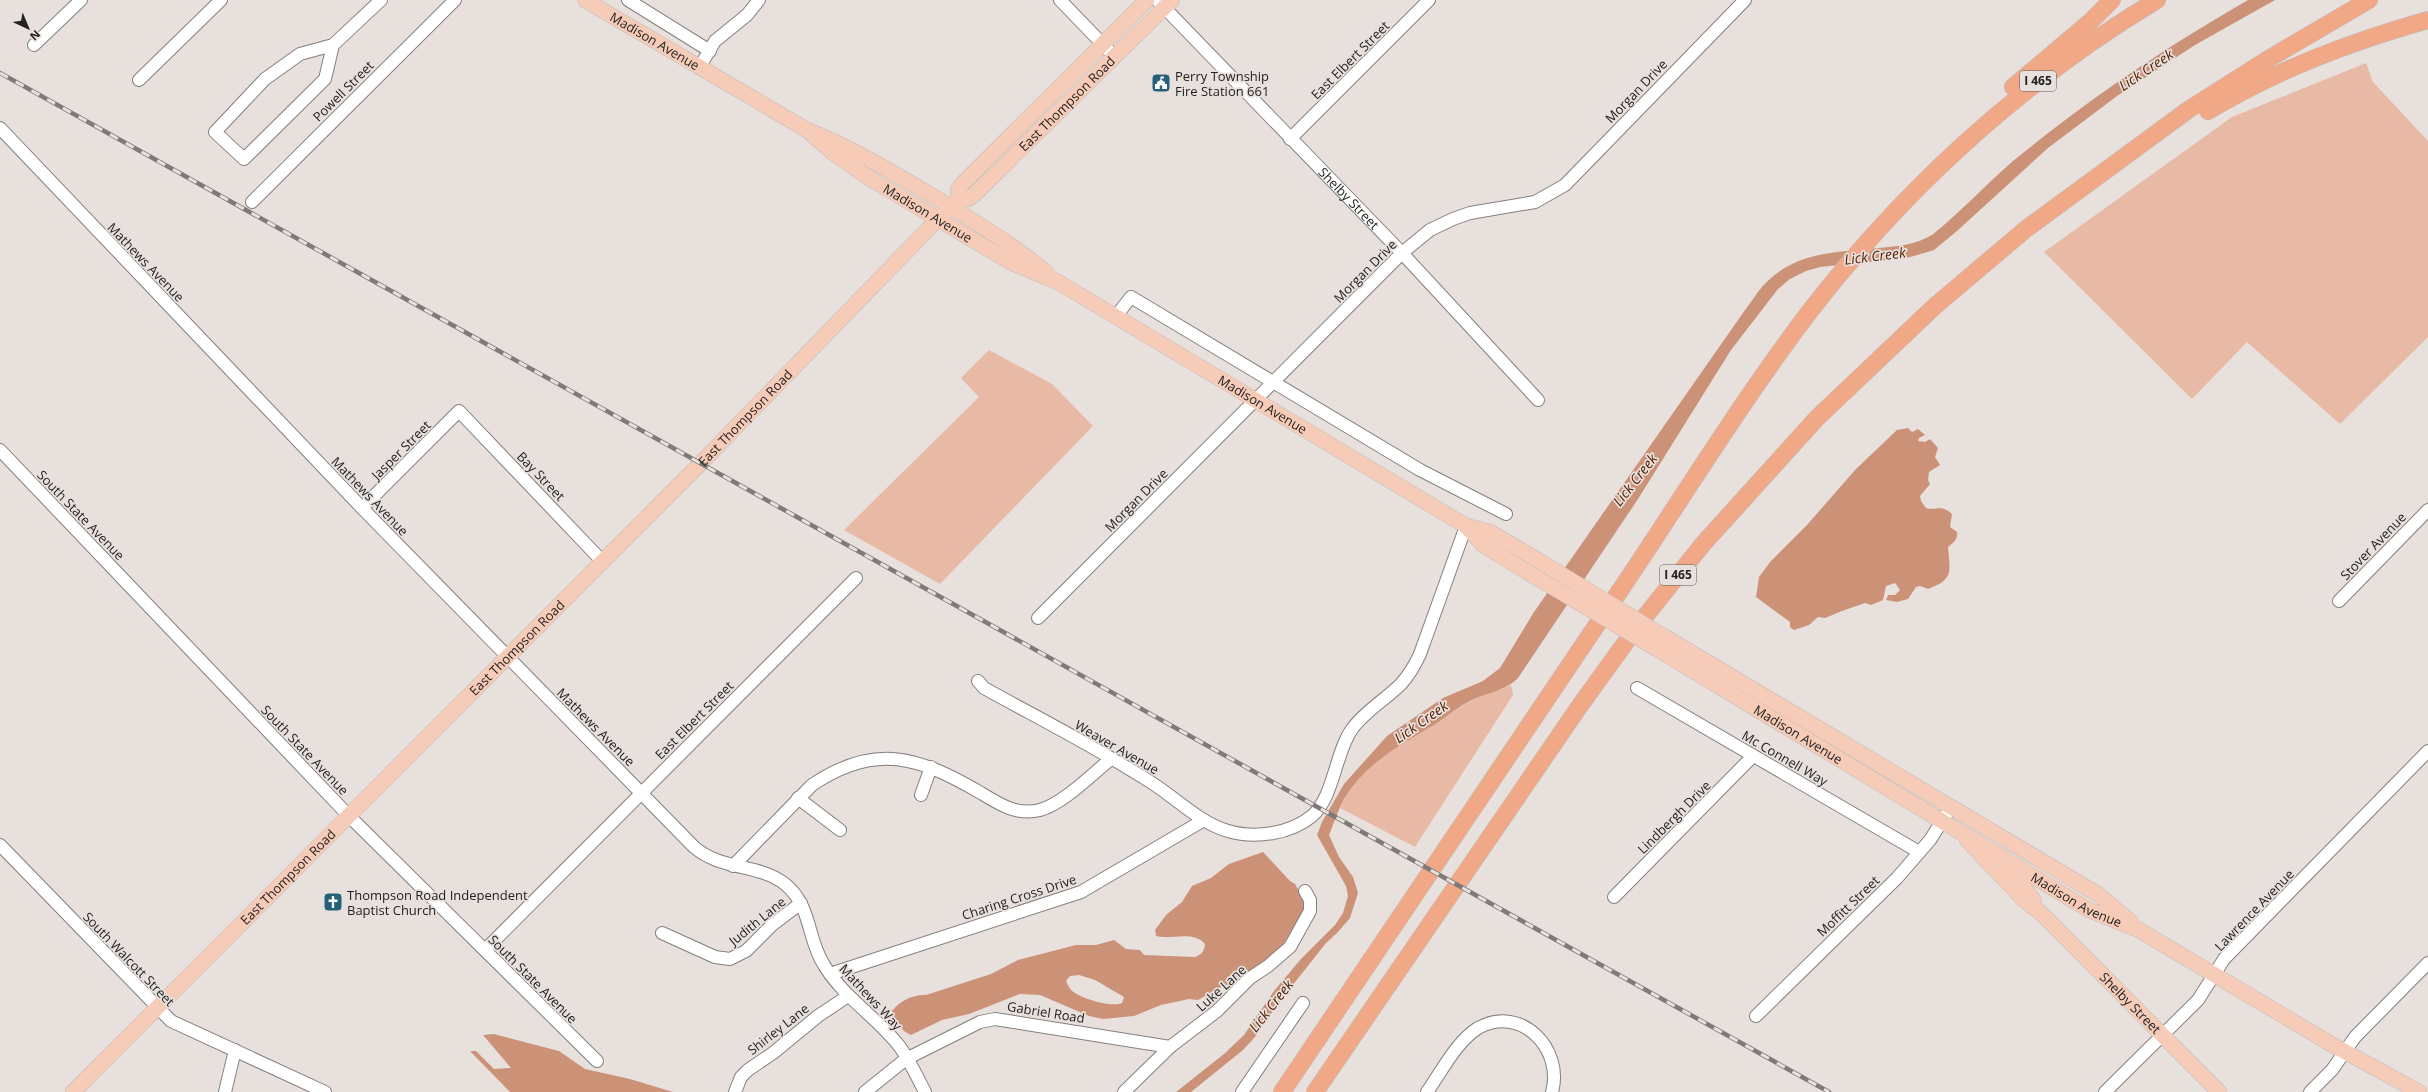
<svg xmlns="http://www.w3.org/2000/svg" width="2428" height="1092" font-family="'Open Sans',sans-serif">
<style>
.green{fill:#e8baa5}
.water{fill:#cc9277;fill-rule:evenodd}
.lines{fill:none;stroke-linecap:round;stroke-linejoin:round}
.minor-casing{stroke:#857f7c;stroke-width:14}
.major-casing{stroke:#bdbdbc;stroke-width:16}
.highway-casing{stroke:#bdbdbc;stroke-width:18}
.minor{stroke:#fff;stroke-width:12}
.major{stroke:#f6cbb7;stroke-width:15}
.highway{stroke:#f0a887;stroke-width:17}
.rail-casing{stroke:#7f7a78;stroke-width:4.5}
.rail{stroke:#e7e0dd;stroke-width:3;stroke-dasharray:9;stroke-linecap:butt}
.major-bridge-casing{stroke:#bdbdbc;stroke-width:16;stroke-linecap:butt}
.major-bridge{stroke:#f6cbb7;stroke-width:15}
.labels{text-anchor:middle;stroke-width:3.5;stroke-linejoin:round;paint-order:stroke}
.shield{fill:#e7e0dd;stroke:#5e5b59;stroke-width:1}
.shield-label{font-size:12px;font-weight:bold;fill:#242221}
.street-label{font-size:13px;fill:#242221;stroke:#e7e0dd}
.poi-label{font-size:13px;fill:#242221;stroke:#e7e0dd;text-anchor:start}
.water-label{font-size:14px;font-style:italic;fill:#552001;stroke:#e7e0dd}
</style>
<rect width="100%" height="100%" fill="#e7e0dd"/>
<path class="green" d="M2366,63L2373,82L2428,141V337L2340,424L2247,342L2192,399L2044,252L2232,117Z
M989,350L1052,384L1093,426L940,584L844,530L979,397L961,378Z
M1511,685L1513,695L1415,847L1340,808C1354,774 1386,752 1416,733C1421,730 1427,729 1432,725C1447,716 1460,706 1477,698C1487,692 1500,691 1511,685Z"/>
<path class="water" d="M2248,0H2275L2195,45L2117,96L2048,148L1957,231L1934,250L1907,258L1820,267L1806,271L1790,279L1778,289L1731,350L1638,499L1518,678C1504,692 1487,692 1470,701C1456,708 1445,718 1432,726C1398,746 1365,764 1344,799C1338,810 1334,823 1329,835L1339,857L1353,877L1358,893L1350,918L1337,933L1326,943L1277,1005L1255,1037L1243,1050L1191,1092H1176L1224,1054L1244,1035L1274,991L1301,959L1335,925L1343,913L1348,896L1346,886L1317,835L1322,822L1344,784L1387,736L1443,698L1483,681L1500,668L1534,612L1745,310C1753,300 1760,287 1770,279C1800,251 1841,252 1879,248C1899,246 1915,245 1932,235C1961,212 1985,185 2013,161C2089,99 2163,49 2248,0Z
M1908,428L1912,432L1918,429L1925,435L1919,438L1918,441L1925,442L1930,439L1938,448L1935,457L1940,465L1929,472L1928,480L1930,484L1920,496L1921,501L1926,508C1937,511 1940,504 1952,514L1950,527L1957,532C1958,540 1953,543 1948,547C1950,572 1954,579 1928,589L1920,586L1916,587L1908,599L1897,602L1886,600L1888,595H1895L1900,590L1895,583L1886,586L1883,600L1871,605L1865,603L1842,611L1825,618L1818,617L1809,625L1794,630L1790,627V622L1756,597L1759,577L1771,561L1807,525L1856,469L1897,430Z
M1263,852L1290,881L1295,884L1305,902L1302,915L1280,949L1233,983L1223,986L1198,1000L1189,999L1161,1005L1134,1016L1103,1019L1089,1016L1040,995L1020,994L969,1014L942,1020L911,1035C900,1030 895,1022 892,1011C899,1001 914,994 926,995L991,974L1018,960L1076,945H1096L1114,940L1126,949L1140,950L1144,955L1195,957C1202,954 1204,952 1205,944C1193,930 1172,940 1156,936L1155,930L1166,915L1182,902L1192,886L1211,878L1229,864ZM1079,975L1095,980L1124,997L1122,1003C1111,1008 1079,998 1071,990C1069,988 1067,983 1066,981L1070,976Z
M494,1034L559,1051L585,1069L630,1079L673,1092H510L470,1051H476L494,1069L511,1068L483,1035Z"/>
<g class="lines">
<g class="minor-casing">
<g id="minor">
<path d="M628,0L710,51"/>
<path d="M1060,0L1115,57"/>
<path id="s1" d="M1157,0L1402,253L1538,400"/>
<path d="M34,45L81,0"/>
<path d="M333,45L325,79L244,159L215,132L265,79L300,54L333,45L381,0"/>
<path d="M699,68L715,41L747,15L759,0"/>
<path d="M139,80L221,0"/>
<path d="M0,128L362,508L694,847C722,871 758,863 785,884C812,906 807,939 824,965C844,998 877,1017 900,1047C910,1061 917,1077 925,1092"/>
<path d="M1290,139L1429,0"/>
<path d="M252,202L455,0"/>
<path d="M1116,316L1131,297L1420,470L1506,514"/>
<path d="M0,450L348,815L597,1061"/>
<path d="M362,508L459,411L602,561"/>
<path d="M2339,601L2428,510"/>
<path d="M1038,618L1402,253L1430,230L1453,219L1470,213L1535,202L1565,185L1745,0"/>
<path d="M978,681L984,688C1040,719 1098,748 1152,783C1177,799 1200,823 1228,831C1255,839 1290,834 1312,816C1334,797 1335,753 1352,729C1365,711 1385,700 1401,684C1409,675 1415,665 1420,654L1466,526"/>
<path d="M1637,688L1919,852"/>
<path d="M921,795L931,767"/>
<path d="M798,798L840,830"/>
<path d="M0,845L171,1021L325,1092"/>
<path d="M733,866L812,785C876,742 919,757 981,793C999,804 1017,816 1040,810C1063,804 1092,774 1111,759"/>
<path d="M1614,897L1753,756"/>
<path d="M662,933L715,957L730,959L746,951L772,925L801,903"/>
<path d="M485,950L856,578"/>
<path d="M830,974L1081,892L1204,820"/>
<path d="M1756,1016L1897,878L1930,840L1951,807"/>
<path d="M225,1092L235,1050"/>
<path d="M735,1092L741,1077L748,1070L773,1053L818,1016L848,996"/>
<path d="M865,1092L906,1059L980,1022L995,1019L1170,1047"/>
<path d="M1124,1092L1170,1047L1217,1011L1250,978L1268,966L1290,947L1310,911V900L1305,891"/>
<path d="M1242,1092L1303,1003"/>
<path d="M1427,1092C1442,1071 1456,1042 1478,1028C1521,1004 1564,1049 1552,1092"/>
<path d="M2105,1092L2198,1000L2224,959L2428,751"/>
<path d="M2310,1092L2332,1070L2355,1037L2428,963"/>
</g>
</g>
<g class="major-casing">
<g id="major">
<path id="s2" d="M585,0L807,130C855,149 897,175 941,201C978,224 1014,245 1047,273"/>
<path id="s3" d="M807,130L833,153L869,178L1010,262L1058,282L1466,526L1490,532L1536,559"/>
<path d="M958,200V190L962,184L1147,0"/>
<path d="M1466,526L1483,545L1527,572"/>
<path d="M1665,637L2099,895L2131,922"/>
<path id="s4" d="M1657,649L2089,910L2139,930L2331,1044L2419,1092"/>
<path id="s5" d="M1967,840L2023,899L2042,914L2219,1092"/>
<path d="M2007,864L2034,901"/>
<path id="s6" d="M73,1092L701,463L937,220L958,200L968,199L974,195L1172,0"/>
</g>
</g>
<g class="highway-casing">
<path id="highway" d="M2013,87L2090,22L2112,0
M2208,111C2278,69 2351,42 2428,20
M1282,1092C1396,924 1509,754 1623,586C1685,494 1743,399 1810,311C1906,187 2023,81 2157,0
M1315,1092L1579,707L1639,624L1703,544L1817,418L1935,306L2026,229L2188,110L2270,58L2369,0"/>
</g>
<use href="#minor" class="minor"/>
<use href="#major" class="major"/>
<use href="#highway" class="highway"/>
<g class="rail-casing">
<path id="rail" d="M0,73L1829,1092"/>
</g>
<use href="#rail" class="rail"/>
<g class="major-bridge-casing">
<path id="major-bridge" d="M1536,559L1665,637
M1527,572L1657,649"/>
</g>
<use href="#major-bridge" class="major-bridge"/>
</g>
<defs>
<g id="civic-square" transform="scale(1)"><rect x="-9" y="-9" width="18" height="18" rx="4" fill="#246178" stroke="#e7e0dd"/><path d="M-.6-6.5H3V-4.5H.6V-3L4-1V1h2V6H-6V1h2V-1L-.6-3ZM-1.2 2.5V6h2.4V2.5Z" fill="#fff"/></g>
<g id="church-square" transform="scale(1)"><rect x="-9" y="-9" width="18" height="18" rx="4" fill="#246178" stroke="#e7e0dd"/><path d="M-1.2-6h2.4v3.5h3.3v2.4h-3.3V6h-2.4V-.1h-3.3v-2.4h3.3Z" fill="#fff"/></g>
</defs>
<g fill-rule="evenodd">
<use href="#civic-square" x="1161" y="83"/>
<use href="#church-square" x="333" y="902"/>
</g>
<g class="labels">
<g class="shield">
<rect x="2020" y="71" width="36" height="20" rx="3"/>
<rect x="1660" y="565" width="36" height="20" rx="3"/>
</g>
<g class="shield-label">
<text x="2038" y="85">I 465</text>
<text x="1678" y="579">I 465</text>
</g>
<g class="street-label">
<text dy="5" stroke="none"><textPath href="#s2" startOffset="81">Madison Avenue</textPath></text>
<text transform="translate(1350 60) rotate(-45)" y="5">East Elbert Street</text>
<text transform="translate(343 91) rotate(-45)" y="5">Powell Street</text>
<text transform="translate(1636 91) rotate(-46)" y="5">Morgan Drive</text>
<text dy="5" stroke="none"><textPath href="#s6" startOffset="1404">East Thompson Road</textPath></text>
<text dy="5" stroke="none"><textPath href="#s1" startOffset="276">Shelby Street</textPath></text>
<text dy="5" stroke="none"><textPath href="#s3" startOffset="147">Madison Avenue</textPath></text>
<text transform="translate(146 262) rotate(46)" y="5">Mathews Avenue</text>
<text transform="translate(1365 271) rotate(-45)" y="5">Morgan Drive</text>
<text dy="5" stroke="none"><textPath href="#s3" startOffset="533">Madison Avenue</textPath></text>
<text dy="5" stroke="none"><textPath href="#s6" startOffset="952">East Thompson Road</textPath></text>
<text transform="translate(401 450) rotate(-45)" y="5">Jasper Street</text>
<text transform="translate(541 476) rotate(46)" y="5">Bay Street</text>
<text transform="translate(370 496) rotate(46)" y="5">Mathews Avenue</text>
<text transform="translate(1136 500) rotate(-45)" y="5">Morgan Drive</text>
<text transform="translate(81 515) rotate(46)" y="5">South State Avenue</text>
<text transform="translate(2373 546) rotate(-46)" y="5">Stover Avenue</text>
<text dy="5" stroke="none"><textPath href="#s6" startOffset="628">East Thompson Road</textPath></text>
<text transform="translate(694 720) rotate(-45)" y="5">East Elbert Street</text>
<text transform="translate(596 727) rotate(45)" y="5">Mathews Avenue</text>
<text dy="5" stroke="none"><textPath href="#s4" startOffset="165">Madison Avenue</textPath></text>
<text transform="translate(1117 747) rotate(30)" y="5">Weaver Avenue</text>
<text transform="translate(305 750) rotate(46)" y="5">South State Avenue</text>
<text transform="translate(1785 758) rotate(30)" y="5">Mc Connell Way</text>
<text transform="translate(1674 817) rotate(-45)" y="5">Lindbergh Drive</text>
<text dy="5" stroke="none"><textPath href="#s6" startOffset="304">East Thompson Road</textPath></text>
<text transform="translate(1019 897) rotate(-18)" y="5">Charing Cross Drive</text>
<text dy="5" stroke="none"><textPath href="#s4" startOffset="489">Madison Avenue</textPath></text>
<text transform="translate(1848 906) rotate(-44)" y="5">Moffitt Street</text>
<text transform="translate(2254 910) rotate(-46)" y="5">Lawrence Avenue</text>
<text transform="translate(757 921) rotate(-39)" y="5">Judith Lane</text>
<text transform="translate(129 959) rotate(46)" y="5">South Walcott Street</text>
<text transform="translate(533 979) rotate(45)" y="5">South State Avenue</text>
<text transform="translate(1221 988) rotate(-42)" y="5">Luke Lane</text>
<text transform="translate(871 997) rotate(47)" y="5">Mathews Way</text>
<text dy="5" stroke="none"><textPath href="#s5" startOffset="231">Shelby Street</textPath></text>
<text transform="translate(1046 1012) rotate(9)" y="5">Gabriel Road</text>
<text transform="translate(778 1029) rotate(-38)" y="5">Shirley Lane</text>
</g>
<g class="poi-label">
<text x="1175" y="81">Perry Township<tspan x="1175" dy="15">Fire Station 661</tspan></text>
<text x="347" y="900">Thompson Road Independent<tspan x="347" dy="15">Baptist Church</tspan></text>
</g>
<g class="water-label">
<text transform="translate(2146 70) rotate(-34)" y="5">Lick Creek</text>
<text transform="translate(1875 256) rotate(-7)" y="5">Lick Creek</text>
<text transform="translate(1635 480) rotate(-52)" y="5">Lick Creek</text>
<text transform="translate(1421 722) rotate(-35)" y="5">Lick Creek</text>
<text transform="translate(1271 1006) rotate(-52)" y="5">Lick Creek</text>
</g>
</g>
<g transform="translate(28 28) rotate(136)" stroke="#e7e0dd" stroke-width="3" paint-order="stroke">
<path d="M0-3L7 15L0 10L-7 15Z" fill="#242221"/>
<text y="-6" font-size="11" font-weight="bold" text-anchor="middle" fill="#242221">N</text>
</g>
</svg>
